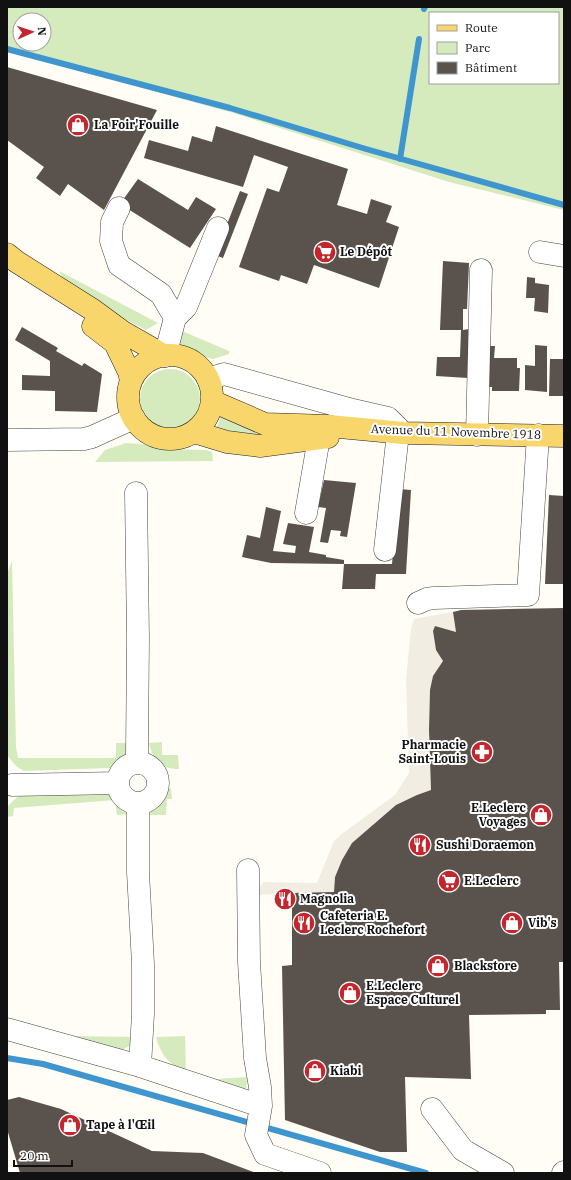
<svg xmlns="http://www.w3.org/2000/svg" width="571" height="1180" font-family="'IBM Plex Serif',serif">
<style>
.green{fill:#d5ebbd;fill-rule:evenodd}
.plaza{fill:#f1ede2}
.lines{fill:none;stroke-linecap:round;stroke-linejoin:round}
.stream{stroke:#3f96cf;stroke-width:6}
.building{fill:#5a524d}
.minor-casing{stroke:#444;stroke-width:23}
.major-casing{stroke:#222;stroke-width:23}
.minor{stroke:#fff;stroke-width:22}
.major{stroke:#f9d66b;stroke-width:22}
.labels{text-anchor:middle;stroke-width:4;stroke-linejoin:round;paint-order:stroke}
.poi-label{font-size:12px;font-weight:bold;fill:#111;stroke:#fff;text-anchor:start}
.street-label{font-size:12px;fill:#111;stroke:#fff}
</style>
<rect width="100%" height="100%" fill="#fffdf5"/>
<path class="green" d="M7,7H564V210L449,182L230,112L7,51ZM430,13H558V83H430ZM20,20H44V44H20Z
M59,271L158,323L146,330L90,301L67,285Z
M182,331L229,351V354L213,359L202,356L181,347L178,332Z
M140 399a30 30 0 1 1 60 0a30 30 0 1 1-60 0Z
M222,414L263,435L242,436L216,429Z
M126,443L152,445L164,449L207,450L212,452L213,461L95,462L105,450Z
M12,561L16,747L18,758H116V743H130C127,755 123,765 109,768L24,771L16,766L7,755V574Z
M162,742V755H178L179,769C160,769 153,760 149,743Z
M171,788L172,799H167L166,815H150C150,813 149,811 149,808C151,801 164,789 171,788Z
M27,792L116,793L129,805L130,814L117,815L115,800L14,808L13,816L7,817V807L16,798Z
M69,1036L135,1037C132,1045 128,1048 120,1050Z
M185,1036L186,1072C169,1064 161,1056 156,1037Z
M247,1077L246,1092L202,1080Z"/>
<path class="plaza" d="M453,612L456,632L435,626L433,631L436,650L443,661L430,690L429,730L431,790L417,795L396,805L352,843L342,860L335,876L334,892L255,895L263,882L317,883L334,841L343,833L395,795L409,773L406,680L411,629L414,619Z"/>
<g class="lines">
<path class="stream" d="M424,9L425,7
M7,49L230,108L366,149L564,205
M400,159L419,39
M7,1058L43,1064L426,1173"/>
</g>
<path class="building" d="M7,67L157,110L104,210L68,184L60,196L36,178L44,167L7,140Z
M216,126L348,169L337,205L367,214L371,199L392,206L386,222L399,227L379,288L314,265L307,284L281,275L279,281L239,267L267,188L279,192L288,167L254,155L243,187L144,158L149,140L188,151L192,136L212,142Z
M138,179L188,210L196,197L216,209L190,248L120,204Z
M240,191L248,194L223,258L215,255Z
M443,261L469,263L467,309H463V330L469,329L468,378L436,376L437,357H460L461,330H440Z
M527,277L535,278V283L549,285L548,313L534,311L535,298H526Z
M22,327L58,348L56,351L82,366L84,363L102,374L97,412L55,411V391L22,390V375L50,376V361L15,340Z
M535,345L547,346V392L525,390V365L535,366Z
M484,346H495L494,358H517V368H520L519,391H492V387H483Z
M550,359H564V396H549Z
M324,480L356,483L347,537L340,536L341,531L331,530L328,543L320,542L326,508L318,507Z
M399,489L411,490L406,574H376L375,589H342L344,564H392Z
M549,495L564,496V584H545Z
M266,507L281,511L273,551L295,553L296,546L283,544L288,523L314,527L309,552L326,555V557L344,560V564L271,563L242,557L247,535L260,538Z
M564,608V928H563L564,962H559L560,1010H546V1014L469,1015L471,1079L405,1077L407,1152H380L285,1120L282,966L292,965V893L334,892L335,877L342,860L352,843L396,805L417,795L431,790L429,730L430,690L433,676L443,661L436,650L433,631L435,626L456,632L453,612L461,610Z
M19,1097L61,1109L152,1151L203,1153L256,1173H20L7,1129V1100Z"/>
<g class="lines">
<g class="minor-casing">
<path id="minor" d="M119,208L112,222L111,241L119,265L161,294L175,318
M540,252L564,256
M165,356L175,318L186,307L218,228
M208,379L224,374L353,410L388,418L403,433
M477,435L481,270
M7,440L84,439L92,437L134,418
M136,493L138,638L137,753L138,762
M306,513L319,438
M385,550L398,433
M418,603L427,599L434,598L528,595L538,435
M118 783a20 20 0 1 1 40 0a20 20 0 1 1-40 0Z
M12,785L118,783
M138,803V872L143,964V1014L140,1066
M248,870L249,962L255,1058L260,1087L261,1106L256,1135L265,1154L320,1173
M7,1029L140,1066L261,1106
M432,1109L463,1150L503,1173
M563,1173L564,1172"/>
</g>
<g class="major-casing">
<path id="major" d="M7,254L17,262L93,310L123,332L165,356
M93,326L115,343L129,372L131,381
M128 397a42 42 0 1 1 84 0a42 42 0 1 1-84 0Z
M212,401L265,424L329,426L403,433L564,436
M194,432L227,442L260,446L328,437"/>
</g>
<use href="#minor" class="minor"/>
<use href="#major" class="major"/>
</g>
<defs>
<g id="shop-disc" transform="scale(1.15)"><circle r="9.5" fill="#c4262e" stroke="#fff"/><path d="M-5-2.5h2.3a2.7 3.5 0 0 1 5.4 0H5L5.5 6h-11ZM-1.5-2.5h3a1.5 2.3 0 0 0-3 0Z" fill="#fff"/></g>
<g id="supermarket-disc" transform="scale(1.15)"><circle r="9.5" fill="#c4262e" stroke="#fff"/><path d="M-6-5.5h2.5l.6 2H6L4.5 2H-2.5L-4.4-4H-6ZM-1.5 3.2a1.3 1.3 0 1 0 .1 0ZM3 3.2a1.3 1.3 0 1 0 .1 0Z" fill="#fff"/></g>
<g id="pharmacy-disc" transform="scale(1.15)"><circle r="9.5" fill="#c4262e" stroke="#fff"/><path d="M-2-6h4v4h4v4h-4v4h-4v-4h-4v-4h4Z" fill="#fff"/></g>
<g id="restaurant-disc" transform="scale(1.15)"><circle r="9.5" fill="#c4262e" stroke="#fff"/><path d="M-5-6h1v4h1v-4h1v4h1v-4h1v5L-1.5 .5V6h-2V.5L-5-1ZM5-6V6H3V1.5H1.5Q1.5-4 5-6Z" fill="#fff"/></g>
</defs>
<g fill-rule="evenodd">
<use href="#shop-disc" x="78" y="125"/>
<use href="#supermarket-disc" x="325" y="252"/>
<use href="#pharmacy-disc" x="482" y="752"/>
<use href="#shop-disc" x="541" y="815"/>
<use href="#restaurant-disc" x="420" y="845"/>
<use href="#supermarket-disc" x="449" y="881"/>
<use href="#restaurant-disc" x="285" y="899"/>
<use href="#restaurant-disc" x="304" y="923"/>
<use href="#shop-disc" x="512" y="923"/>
<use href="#shop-disc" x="438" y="966"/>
<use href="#shop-disc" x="350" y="993"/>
<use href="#shop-disc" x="315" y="1071"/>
<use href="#shop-disc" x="70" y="1125"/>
</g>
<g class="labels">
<g class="poi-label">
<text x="94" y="129">La Foir'Fouille</text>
<text x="340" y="256">Le Dépôt</text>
<text x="466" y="749" text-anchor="end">Pharmacie<tspan x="466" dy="14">Saint-Louis</tspan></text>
<text x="526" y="812" text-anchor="end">E.Leclerc<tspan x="526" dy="14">Voyages</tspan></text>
<text x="436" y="849">Sushi Doraemon</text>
<text x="464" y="885">E.Leclerc</text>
<text x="300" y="903">Magnolia</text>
<text x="320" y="920">Cafeteria E.<tspan x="320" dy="14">Leclerc Rochefort</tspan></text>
<text x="528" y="927">Vib's</text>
<text x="454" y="970">Blackstore</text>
<text x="366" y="990">E.Leclerc<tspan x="366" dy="14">Espace Culturel</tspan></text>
<text x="330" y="1075">Kiabi</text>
<text x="86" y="1129">Tape à l'Œil</text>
</g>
<g class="street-label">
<text transform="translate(456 432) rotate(2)" y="4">Avenue du 11 Novembre 1918</text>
</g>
</g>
<rect width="571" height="1180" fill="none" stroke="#111111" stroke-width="16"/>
<rect x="429" y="12" width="130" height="72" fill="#ffffff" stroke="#a0a0a0"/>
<rect x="437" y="25" width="20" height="6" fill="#f9d66b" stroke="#a0a0a0"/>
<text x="465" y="32" font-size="12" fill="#111111">Route</text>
<rect x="437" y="42" width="20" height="12" fill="#d5ebbd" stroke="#a0a0a0"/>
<text x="465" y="52" font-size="12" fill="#111111">Parc</text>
<rect x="437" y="62" width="20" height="12" fill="#5a524d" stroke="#a0a0a0"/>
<text x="465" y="72" font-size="12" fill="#111111">Bâtiment</text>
<g transform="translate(32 32) rotate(87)"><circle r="19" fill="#ffffff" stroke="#a0a0a0"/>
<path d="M0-3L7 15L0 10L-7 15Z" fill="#c4262e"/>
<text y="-6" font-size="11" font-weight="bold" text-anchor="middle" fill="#111111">N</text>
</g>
<path d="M14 1160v6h58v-6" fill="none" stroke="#111111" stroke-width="2"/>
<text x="20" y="1160" font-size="12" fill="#111111" stroke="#ffffff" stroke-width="3" paint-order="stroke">20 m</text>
</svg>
